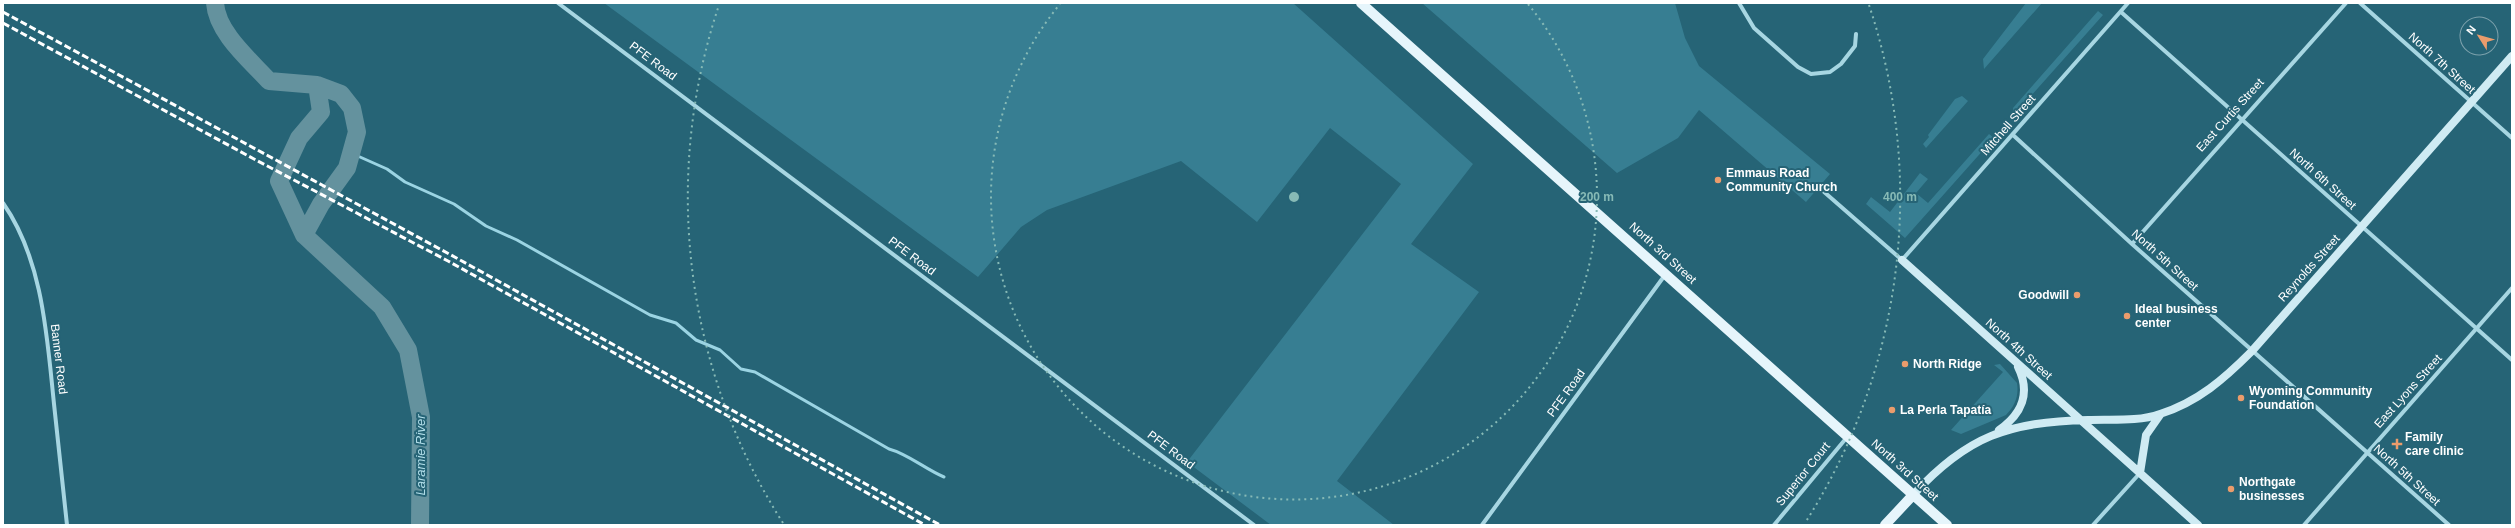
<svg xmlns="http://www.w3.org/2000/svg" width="2515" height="528" font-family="Helvetica,sans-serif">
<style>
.green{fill:#377e92}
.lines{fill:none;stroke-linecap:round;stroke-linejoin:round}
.stream{stroke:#9bd4e3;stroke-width:3}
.river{stroke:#64929e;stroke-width:18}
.street{stroke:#a7d6e2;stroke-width:4}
.secondary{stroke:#cfebf3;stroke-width:8}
.primary{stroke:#e6f5fb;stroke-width:10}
.rail{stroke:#fff;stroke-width:3;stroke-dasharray:7 3;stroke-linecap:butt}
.ring{fill:none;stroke:#87bab6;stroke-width:2;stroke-dasharray:2 4}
.poi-dot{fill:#eb9c6c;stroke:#266476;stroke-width:1.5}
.labels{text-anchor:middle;stroke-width:4;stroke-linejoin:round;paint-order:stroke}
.street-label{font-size:12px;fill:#fff;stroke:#266476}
.poi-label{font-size:12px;font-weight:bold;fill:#fff;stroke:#266476;text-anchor:start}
.water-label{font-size:13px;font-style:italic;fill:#b2dfea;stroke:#266476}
.centre{fill:#87bab6;stroke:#266476;stroke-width:2}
.ring-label{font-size:12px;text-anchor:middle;font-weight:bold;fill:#87bab6;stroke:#266476;stroke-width:4;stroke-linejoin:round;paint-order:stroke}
</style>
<rect width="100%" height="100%" fill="#266476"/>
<path class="green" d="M604,3H1293L1473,164L1411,244L1479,292L1337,481L1394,525H1271L1187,462L1401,184L1330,128L1257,222L1181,161L1047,210L1021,227L978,277Z
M1422,3H1675L1685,38L1699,66L1830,174L1806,202L1699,110L1678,138L1617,173Z
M2026,3H2042L1984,69L1983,59Z
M2098,11L2103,15L2014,115L2013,108Z
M1962,96L1968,101L1926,148L1923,144L1929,137L1928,135L1955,99Z
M1989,134L1994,138L1905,238L1866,204L1871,197L1890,212L1920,173L1928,179L1916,193L1928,203Z
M2000,364L2017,383C2019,396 2015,406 2006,415L1961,434L1951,430L2003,372L1994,365Z"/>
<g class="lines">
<path class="stream" d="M351,153L387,169L405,182L454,204L486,226L517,240L650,315L676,323L696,340L720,350L741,369L755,372L889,449C908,454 925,469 944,477"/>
<path class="river" d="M215,3C217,33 250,60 269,81L317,85L321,112L299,138L279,181L304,235L382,307L408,350L421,417L420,525
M304,235L321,204L347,168L357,132L352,108L341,94L317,85"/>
<path class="street" d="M558,3L1254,525
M1739,3L1754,28L1798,67L1811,74L1830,72L1841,64L1855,46L1856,34
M2360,3L2512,138
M2121,12L2512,360
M2013,135L2132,244L2449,525
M1823,191L1902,260L2128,3
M3,203C43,260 47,337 54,404C58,444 63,485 67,525
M2132,244L2346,3
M1482,525L1665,275
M1774,525L1848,436
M2093,525L2140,473
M2304,525L2512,288"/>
<path class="secondary" d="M1902,260L2198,525
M1999,430C2022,414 2031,393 2018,367
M2140,473L2146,435L2160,415
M1913,495C1967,436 2008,422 2088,420C2111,419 2138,422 2160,414C2198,402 2224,379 2252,351L2512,56"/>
<path class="primary" d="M1361,3L1947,525
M1885,525L1913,495"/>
<path class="rail" d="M3,12L451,255L940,525
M3,23L254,159L448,261L925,525"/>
</g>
<g class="ring">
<path d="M1528 4A303 303 0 1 1 1060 4"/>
<path d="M783 523A606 606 0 0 1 719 5M1869 5A606 606 0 0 1 1805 523"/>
</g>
<g class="poi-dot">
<circle cx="1718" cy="180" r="4"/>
<circle cx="2077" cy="295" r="4"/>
<circle cx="2127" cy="316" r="4"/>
<circle cx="1905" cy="364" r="4"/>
<circle cx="2241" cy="398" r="4"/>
<circle cx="1892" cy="410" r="4"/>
<path d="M2395 438h4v4h4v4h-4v4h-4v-4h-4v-4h4z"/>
<circle cx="2231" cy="489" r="4"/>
</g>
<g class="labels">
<g class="street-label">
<text transform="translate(653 61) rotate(37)" y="4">PFE Road</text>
<text transform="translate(2442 63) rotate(42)" y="4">North 7th Street</text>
<text transform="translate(2230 115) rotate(-48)" y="4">East Curtis Street</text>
<text transform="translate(2008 125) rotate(-49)" y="4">Mitchell Street</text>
<text transform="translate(2323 179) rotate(42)" y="4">North 6th Street</text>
<text transform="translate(1663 253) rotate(42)" y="4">North 3rd Street</text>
<text transform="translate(912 256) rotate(37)" y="4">PFE Road</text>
<text transform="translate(2165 260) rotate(42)" y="4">North 5th Street</text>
<text transform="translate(2309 268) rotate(-48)" y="4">Reynolds Street</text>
<text transform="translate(2019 349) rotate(42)" y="4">North 4th Street</text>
<text transform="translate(59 359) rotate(83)" y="4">Banner Road</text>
<text transform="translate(2408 391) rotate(-48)" y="4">East Lyons Street</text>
<text transform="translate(1566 393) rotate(-54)" y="4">PFE Road</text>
<text transform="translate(1171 450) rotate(37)" y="4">PFE Road</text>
<text transform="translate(1905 470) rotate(42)" y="4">North 3rd Street</text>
<text transform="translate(1803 474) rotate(-51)" y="4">Superior Court</text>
<text transform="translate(2407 475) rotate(42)" y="4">North 5th Street</text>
</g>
<g class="poi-label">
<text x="1726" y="177">Emmaus Road<tspan x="1726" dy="14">Community Church</tspan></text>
<text x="2069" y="299" text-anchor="end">Goodwill</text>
<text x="2135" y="313">Ideal business<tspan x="2135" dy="14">center</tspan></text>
<text x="1913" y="368">North Ridge</text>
<text x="2249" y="395">Wyoming Community<tspan x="2249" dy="14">Foundation</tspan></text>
<text x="1900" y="414">La Perla Tapatía</text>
<text x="2405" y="441">Family<tspan x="2405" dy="14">care clinic</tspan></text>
<text x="2239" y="486">Northgate<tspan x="2239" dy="14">businesses</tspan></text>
</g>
<g class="water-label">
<text transform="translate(420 455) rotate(-90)" y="5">Laramie River</text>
</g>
</g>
<circle cx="1294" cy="197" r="6" class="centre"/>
<g class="ring-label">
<text x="1597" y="201">200 m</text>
<text x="1900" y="201">400 m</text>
</g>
<rect width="2515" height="528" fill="none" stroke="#ffffff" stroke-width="8"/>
<g transform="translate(2479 36) rotate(307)"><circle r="19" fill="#266476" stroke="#7da2ad"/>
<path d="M0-3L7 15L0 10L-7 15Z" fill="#eb9c6c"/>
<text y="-6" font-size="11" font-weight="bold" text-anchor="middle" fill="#ffffff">N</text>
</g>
</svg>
